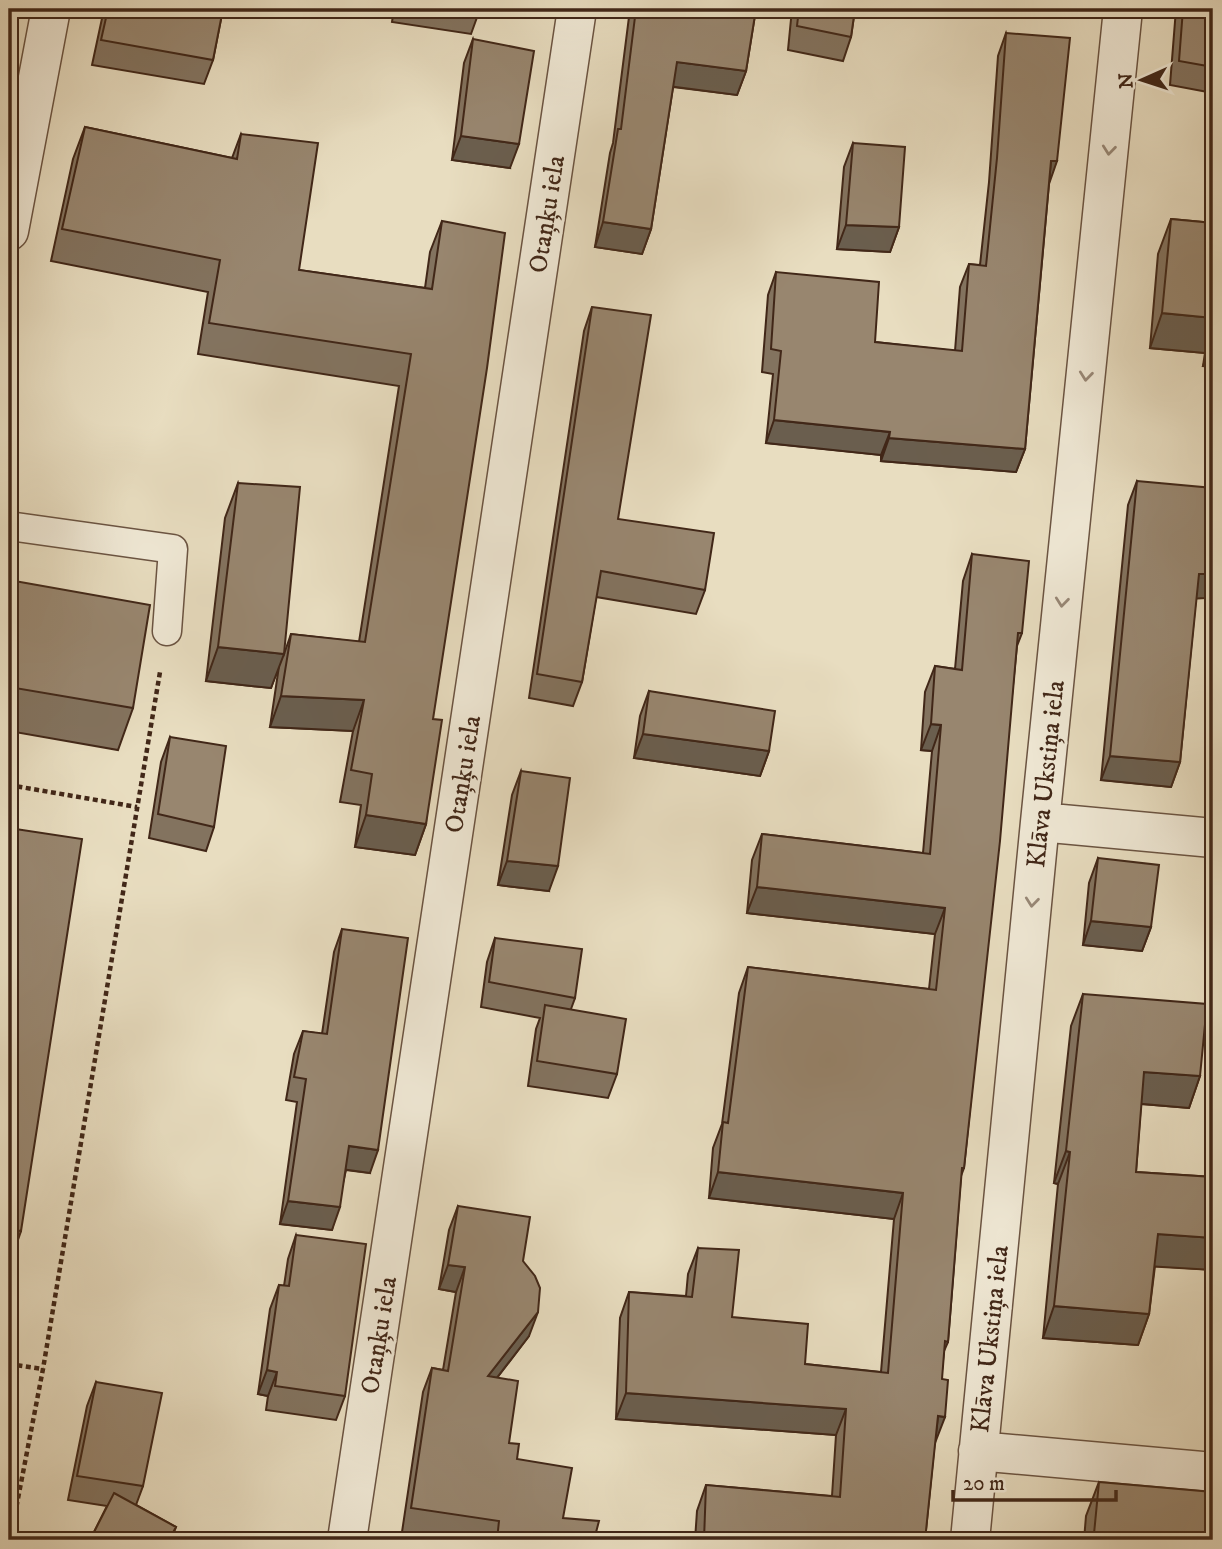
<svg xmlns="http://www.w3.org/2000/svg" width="1222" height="1549" font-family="'IM FELL DW Pica',serif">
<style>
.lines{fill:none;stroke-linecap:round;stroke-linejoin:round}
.lane-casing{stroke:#6b5442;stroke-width:31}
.street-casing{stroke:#6b5442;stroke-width:41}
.path{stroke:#412718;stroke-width:4.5;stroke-dasharray:5 3.5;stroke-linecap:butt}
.lane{stroke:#f0e9d6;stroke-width:28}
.street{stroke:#f0e9d6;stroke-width:38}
.wall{fill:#83735f;stroke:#412718;stroke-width:2}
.shaded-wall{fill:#6a5e4e;stroke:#412718;stroke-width:2}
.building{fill:#98866f;stroke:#412718;stroke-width:2}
.oneway{stroke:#988877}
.labels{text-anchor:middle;stroke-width:6;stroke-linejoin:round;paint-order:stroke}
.street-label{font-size:26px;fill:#412718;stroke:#f0e9d6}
</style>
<rect width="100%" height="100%" fill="#e8ddc0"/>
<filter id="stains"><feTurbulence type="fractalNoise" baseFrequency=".00286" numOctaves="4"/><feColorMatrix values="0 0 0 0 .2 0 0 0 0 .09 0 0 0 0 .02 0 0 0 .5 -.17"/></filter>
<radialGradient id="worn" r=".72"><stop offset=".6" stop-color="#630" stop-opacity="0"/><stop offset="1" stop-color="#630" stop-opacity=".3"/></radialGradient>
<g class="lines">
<g class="lane-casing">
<path id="lane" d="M9,526L173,549L167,631"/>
</g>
<g class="street-casing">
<path id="street" d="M9,231L51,9
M1040,822L1213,838
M978,1451L1213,1472
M347,1540L577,9
M970,1540L1040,822L1123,9"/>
</g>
<path class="path" d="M9,785L137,807
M9,1364L43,1369
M10,1540L43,1369L160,672"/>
<use href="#lane" class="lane"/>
<use href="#street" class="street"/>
</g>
<path class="wall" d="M104,9H223L213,60L204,84L92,65Z
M394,9H480L471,34L392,22Z
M630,9H756L746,71L737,95L673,87L651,229L642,254L595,247L610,153L613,143Z
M792,9H855L851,37L843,61L788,50Z
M1176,9H1213V93L1170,85Z
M1006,33L1049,184L1025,449L1016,472L881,461V455L766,443L773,374L762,372L768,295L776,272L875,342L955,351L960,287L969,264L980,265L989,182L998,56Z
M473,39L510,168L452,160L464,63Z
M85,127L232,158L241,134L299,270L425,288L430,252L442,221L433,719L426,824L415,855L355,847L361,805L340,802L353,731L270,727L279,666L271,688L206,681L225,518L238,483L284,654L291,634L359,642L399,386L198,354L208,292L51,261L73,159Z
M853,143L899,227L890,252L837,249L844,167Z
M1171,219L1213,223V367L1203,366L1205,353L1150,348L1158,254Z
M592,307L618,519L705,590L696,614L596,597L582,682L573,706L529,698L584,331Z
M1137,481L1213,574L1205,598H1196L1180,762L1171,787L1101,780L1128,505Z
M972,554L1022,633L1017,646L964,1168L961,1176L948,1342L944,1351L925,1540H695L697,1511L706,1485L832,1496L836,1435L616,1419L620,1318L629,1292L686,1296L688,1274L698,1248L732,1317L805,1364L881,1372L894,1219L709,1198L713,1148L722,1124L739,993L748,967L929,989L935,934L747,913L752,860L762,834L923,853L932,751L921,750L925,692L935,666L955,669L963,581Z
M9,580L133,708L118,750L9,731Z
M649,691L769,751L760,776L634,758L640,716Z
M170,737L214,827L206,851L149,838L161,762Z
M521,771L549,891L498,885L512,795Z
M9,828L21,1231L9,1266Z
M1098,858L1151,927L1142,951L1083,945L1089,883Z
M342,929L370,1173L346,1170L332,1230L280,1224L297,1102L286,1100L294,1054L303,1031L322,1034L334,952Z
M495,938L575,998L571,1009L617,1074L608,1098L528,1086L536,1029L540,1018L481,1007L487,962Z
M1083,994L1200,1076L1189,1108L1141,1104L1136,1172L1213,1177V1270L1155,1266L1149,1314L1138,1345L1043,1338L1058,1184L1054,1183L1071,1026Z
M458,1206L523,1261L529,1336L497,1378L509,1443L517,1459L563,1518L594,1540H456L402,1532L423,1392L432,1368L443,1370L456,1292L439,1289L449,1230Z
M296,1235L345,1396L336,1420L266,1410L268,1396L258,1394L270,1309L279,1285L284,1286L288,1259Z
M96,1382L143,1486L136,1505L176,1527L171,1540H90L107,1506L68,1500L87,1406Z
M1099,1482L1213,1540H1084L1086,1516Z"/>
<path class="shaded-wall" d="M677,62L746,71L737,95L668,86Z
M461,136L519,144L510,168L452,160Z
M1051,161H1057L1049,184Z
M603,222L651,229L642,254L595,247Z
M846,225L899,227L890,252L837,249Z
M1162,313L1213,318V331L1205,353L1150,348Z
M1213,338V367L1203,366Z
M774,420L890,432L881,455L766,443Z
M889,438L1025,449L1016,472L881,461Z
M1199,574H1213L1205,598L1190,599Z
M218,647L284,654L271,688L206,681Z
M281,696L364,700L353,731L270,727Z
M931,724L941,725L932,751L921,750Z
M643,734L769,751L760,776L634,758Z
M1110,756L1180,762L1171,787L1101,780Z
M366,815L426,824L415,855L355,847Z
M507,861L558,866L549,891L498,885Z
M757,887L945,908L935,934L747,913Z
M1091,921L1151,927L1142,951L1083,945Z
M1144,1072L1200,1076L1189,1108L1132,1103Z
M349,1146L378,1150L370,1173L341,1169Z
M1066,1151L1070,1152L1058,1184L1054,1183Z
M718,1172L903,1193L894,1219L709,1198Z
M288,1201L340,1207L332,1230L280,1224Z
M1158,1234L1213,1238V1270L1146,1266Z
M448,1265L465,1267L456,1292L439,1289Z
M1054,1306L1149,1314L1138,1345L1043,1338Z
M538,1312L529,1336L479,1401L488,1376Z
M267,1370L277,1372L268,1396L258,1394Z
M626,1393L846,1409L836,1435L616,1419Z
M938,1416L945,1417L935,1443Z
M1094,1534L1136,1535L1134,1540H1092Z"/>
<path class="building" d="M9,9H13L9,36Z
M108,9H223L213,60L101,40Z
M636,9H756L746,71L677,62L651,229L603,222L618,129H621Z
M799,9H855L851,37L797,26Z
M1183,9H1213V67L1179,61Z
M1006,33L1070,38L1057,161H1051L1025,449L889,438L890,432L774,420L781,351L771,349L776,272L879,282L875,342L962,351L969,264L986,266L997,158Z
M473,39L534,51L519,144L461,136Z
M85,127L237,159L241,134L318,143L299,270L432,289L442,221L505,233L487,368L433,719L442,720L426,824L366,815L372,774L351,770L364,700L281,696L291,634L365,642L411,354L209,323L220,260L62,229Z
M853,143L905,147L899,227L846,225Z
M1171,219L1213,223V318L1162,313Z
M592,307L651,315L618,519L714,533L705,590L601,571L582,682L537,674Z
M1137,481L1213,488V574H1199L1180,762L1110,756Z
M238,483L300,487L284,654L218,647Z
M972,554L1029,561L1022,633H1018L1000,841L964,1168H962L948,1342L945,1341L942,1379L948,1380L945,1417L938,1416L925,1540H704L706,1485L840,1497L846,1409L626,1393L629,1292L692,1297L698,1248L739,1250L732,1317L808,1324L805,1364L888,1373L903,1193L718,1172L723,1122L728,1123L748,967L936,990L945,908L757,887L762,834L930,854L941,725L931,724L935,666L962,670Z
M9,580L150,605L133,708L9,687Z
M649,691L775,711L769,751L643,734Z
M170,737L226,746L214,827L158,814Z
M521,771L570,778L558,866L507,861Z
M9,828L82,839L21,1231L9,1229Z
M1098,858L1159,865L1151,927L1091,921Z
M342,929L408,938L378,1150L349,1146L340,1207L288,1201L306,1079L294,1077L303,1031L327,1034Z
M495,938L582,949L575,998L489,982Z
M1083,994L1207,1004L1200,1076L1144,1072L1136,1172L1213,1177V1238L1158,1234L1149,1314L1054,1306L1070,1152L1066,1151Z
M545,1005L626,1019L617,1074L537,1061Z
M458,1206L530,1217L523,1261L535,1276L540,1288L538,1312L488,1376L518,1381L509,1443L519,1444L517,1459L572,1468L563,1518L599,1521L594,1540H497L499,1521L411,1508L432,1368L448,1371L465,1267L448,1265Z
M296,1235L366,1244L345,1396L275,1386L277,1372L267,1370L279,1285L289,1286Z
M96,1382L162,1393L143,1486L77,1476Z
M1099,1482L1213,1492V1540H1136V1535L1094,1534Z
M114,1493L176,1527L169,1540H90Z"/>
<defs><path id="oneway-chevron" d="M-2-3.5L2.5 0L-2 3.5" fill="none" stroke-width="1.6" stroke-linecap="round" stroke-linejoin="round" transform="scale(1.75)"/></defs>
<g class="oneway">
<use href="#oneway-chevron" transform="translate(1109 150) rotate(96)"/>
<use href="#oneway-chevron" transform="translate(1086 376) rotate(96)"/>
<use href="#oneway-chevron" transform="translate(1062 602) rotate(96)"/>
<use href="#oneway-chevron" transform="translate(1032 902) rotate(96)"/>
</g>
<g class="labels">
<g class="street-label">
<text transform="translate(546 214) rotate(-81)" y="9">Otaņķu iela</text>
<text transform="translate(462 774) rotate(-81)" y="9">Otaņķu iela</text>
<text transform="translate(1045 774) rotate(-84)" y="9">Klāva Ukstiņa iela</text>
<text transform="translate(378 1335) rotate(-81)" y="9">Otaņķu iela</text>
<text transform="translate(989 1339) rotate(-84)" y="9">Klāva Ukstiņa iela</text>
</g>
</g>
<rect width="1222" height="1549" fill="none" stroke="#e8ddc0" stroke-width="35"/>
<rect x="10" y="10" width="1201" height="1528" fill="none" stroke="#412718" stroke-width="3.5"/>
<rect x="18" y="18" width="1187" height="1514" fill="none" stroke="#412718" stroke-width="2"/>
<g transform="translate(1142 80) rotate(267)" stroke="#f0e9d6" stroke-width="5" paint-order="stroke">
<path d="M0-5L12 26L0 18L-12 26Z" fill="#412718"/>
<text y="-10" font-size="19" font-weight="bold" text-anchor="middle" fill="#412718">N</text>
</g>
<path d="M953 1490v10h163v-10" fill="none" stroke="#412718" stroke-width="3.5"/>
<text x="963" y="1490" font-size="21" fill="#412718" stroke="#f0e9d6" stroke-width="5" paint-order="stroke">20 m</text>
<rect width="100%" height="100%" filter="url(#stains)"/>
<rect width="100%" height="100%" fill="url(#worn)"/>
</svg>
